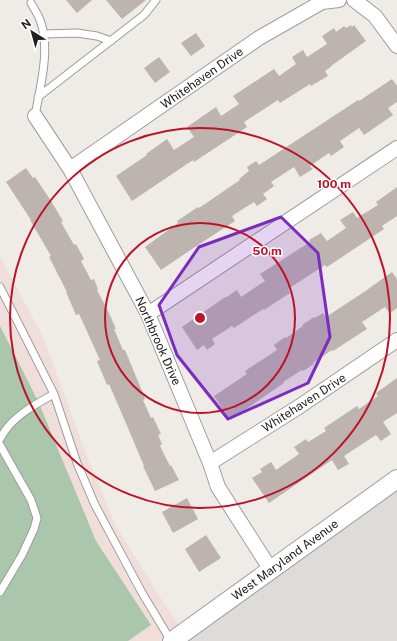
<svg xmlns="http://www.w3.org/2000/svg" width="397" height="641" font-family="'Public Sans',sans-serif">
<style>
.military{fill:#f0dedb}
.airport{fill:#dedcd8}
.cemetery{fill:#aac6ab}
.building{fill:#bdb4b0}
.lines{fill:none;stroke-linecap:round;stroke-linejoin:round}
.service-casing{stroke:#9d9d9d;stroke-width:9}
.minor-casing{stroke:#9d9d9d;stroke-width:16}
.tertiary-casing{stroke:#9d9d9d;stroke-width:20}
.service{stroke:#fff;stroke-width:7}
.minor{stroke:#fff;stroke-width:14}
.tertiary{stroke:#fff;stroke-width:18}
.marked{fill:#7b2cbf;fill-opacity:0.2;stroke:#7b2cbf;stroke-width:3;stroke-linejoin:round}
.ring{fill:none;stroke:#bd1227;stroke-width:2}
.labels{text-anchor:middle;stroke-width:3;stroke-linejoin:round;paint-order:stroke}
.street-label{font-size:12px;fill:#202020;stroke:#fff}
.centre{fill:#bd1227;stroke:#fff;stroke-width:2}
.ring-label{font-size:12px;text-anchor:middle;font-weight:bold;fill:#bd1227;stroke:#fff;stroke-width:3;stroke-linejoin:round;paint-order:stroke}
</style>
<rect width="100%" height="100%" fill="#efebe7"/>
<path class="military" d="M0,256L44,339L89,462L116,526L158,594L180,626L160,641H0Z"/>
<path class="airport" d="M397,485V641H185Z"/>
<path class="cemetery" d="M0,326L38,401L96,541L151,625L128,641H0Z"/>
<path class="building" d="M66,0H92L77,13Z
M106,0H146L122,19Z
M351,25L352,27L354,25L366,41L331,66H332L325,71L328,76L311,86L310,84L280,103L278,100L244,122L247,127L194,162L193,160L132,201L116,176L147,155L146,154L167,139L174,150L194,137L187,127L216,107L221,116L239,104L233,96L274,69L279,76L296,64L292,57L303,50L307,57L327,44L322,36L334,28L336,32L344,26L346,28Z
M196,33L205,46L191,56L181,43Z
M159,57L170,72L155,83L144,68Z
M392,79L397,86V102L388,108L393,115L364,135L359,128L340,141L344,147L331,156L329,153L310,166L313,169L300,177L294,167L271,182L274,186L263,194L267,199L257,206L254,202L232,216L235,221L195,247L161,270L145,247L178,223L177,221L198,207L199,208L240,180L239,179L249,171L247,167L256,161L259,165L358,100L359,101Z
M26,168L33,178L35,177L51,201L63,221L61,222L74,245L76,244L84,259L81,261L91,280L94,279L98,289L97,290L109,313L116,329H114L123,350H125L142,391L145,399L143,400L151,418L153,417L161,434L158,435L162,444L160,446L170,466L171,465L179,480L155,491L143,466H144L128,428L109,384L107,385L97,361L100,360L79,314L76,315L66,292H67L49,257L51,256L30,220H31L6,182Z
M397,187V216L382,226L384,229L327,267L325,265L288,289L290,293L264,310L263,309L234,328L232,326L212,339L215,344L207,350L204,345L197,350L182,327L218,302L225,297V298L237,290L241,297L265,281L260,274L310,242L309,240L321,233L327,241L346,228L340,220L353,212L357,218L378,205L376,202Z
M392,272L397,279V308L390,313L385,307L362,322L367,329L333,351L332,350L313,363L314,364L303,371L302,370L283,382L284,383L230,420L214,396L247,374L245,371L277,350L274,345L285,337L286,338L303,326L302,325L314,317L315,318L323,313L326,317L364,292Z
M397,378V413L383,422L391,434L381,441L376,435L344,456L349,464L338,470L332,460L269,503L252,478L262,472L260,469L271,462L276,470L299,454L294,447L306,439L308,442L326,431L324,428L357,406L359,409L378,396L376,393Z
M187,498L198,519L173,533L162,512Z
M206,535L221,558L199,572L185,549Z"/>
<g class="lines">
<g class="service-casing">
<path id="service" d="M31,3C34,9 38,14 40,20C51,48 40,88 35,116
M43,34L77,33L97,36L111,41
M38,97L144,15L156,0
M0,287L54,394L77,463L95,505L141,591L171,641
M0,439C2,435 5,431 7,428C19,413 38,403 54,394
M0,445L31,500L37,518L34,529L22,555L0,592"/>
</g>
<g class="minor-casing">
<path id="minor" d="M354,0L375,16L397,46
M35,116L70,169L148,314L210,463L218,487L271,570
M70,169L259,38L322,2L339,0
M148,314L397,148
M210,463L300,406L397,340"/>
</g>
<g class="tertiary-casing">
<path id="tertiary" d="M172,641L397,479"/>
</g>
<use href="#service" class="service"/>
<use href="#minor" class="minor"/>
<use href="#tertiary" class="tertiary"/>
</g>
<path class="marked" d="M281,217L318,253L330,337L308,383L228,419L177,355L159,305L199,247Z"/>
<g class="ring">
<circle cx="200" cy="318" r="95"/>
<circle cx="200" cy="318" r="190"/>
</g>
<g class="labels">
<g class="street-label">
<text transform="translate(202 78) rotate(-35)" y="4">Whitehaven Drive</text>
<text transform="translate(158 341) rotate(66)" y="4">Northbrook Drive</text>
<text transform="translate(304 403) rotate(-33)" y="4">Whitehaven Drive</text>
<text transform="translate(285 560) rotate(-36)" y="4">West Maryland Avenue</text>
</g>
</g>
<circle cx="200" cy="318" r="6" class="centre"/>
<g class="ring-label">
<text x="334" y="188">100 m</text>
<text x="267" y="255">50 m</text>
</g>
<g transform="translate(32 32) rotate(323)" stroke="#ffffff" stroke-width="3" paint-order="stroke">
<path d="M0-3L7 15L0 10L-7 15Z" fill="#202020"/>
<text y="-6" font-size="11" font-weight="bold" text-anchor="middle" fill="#202020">N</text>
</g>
</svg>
